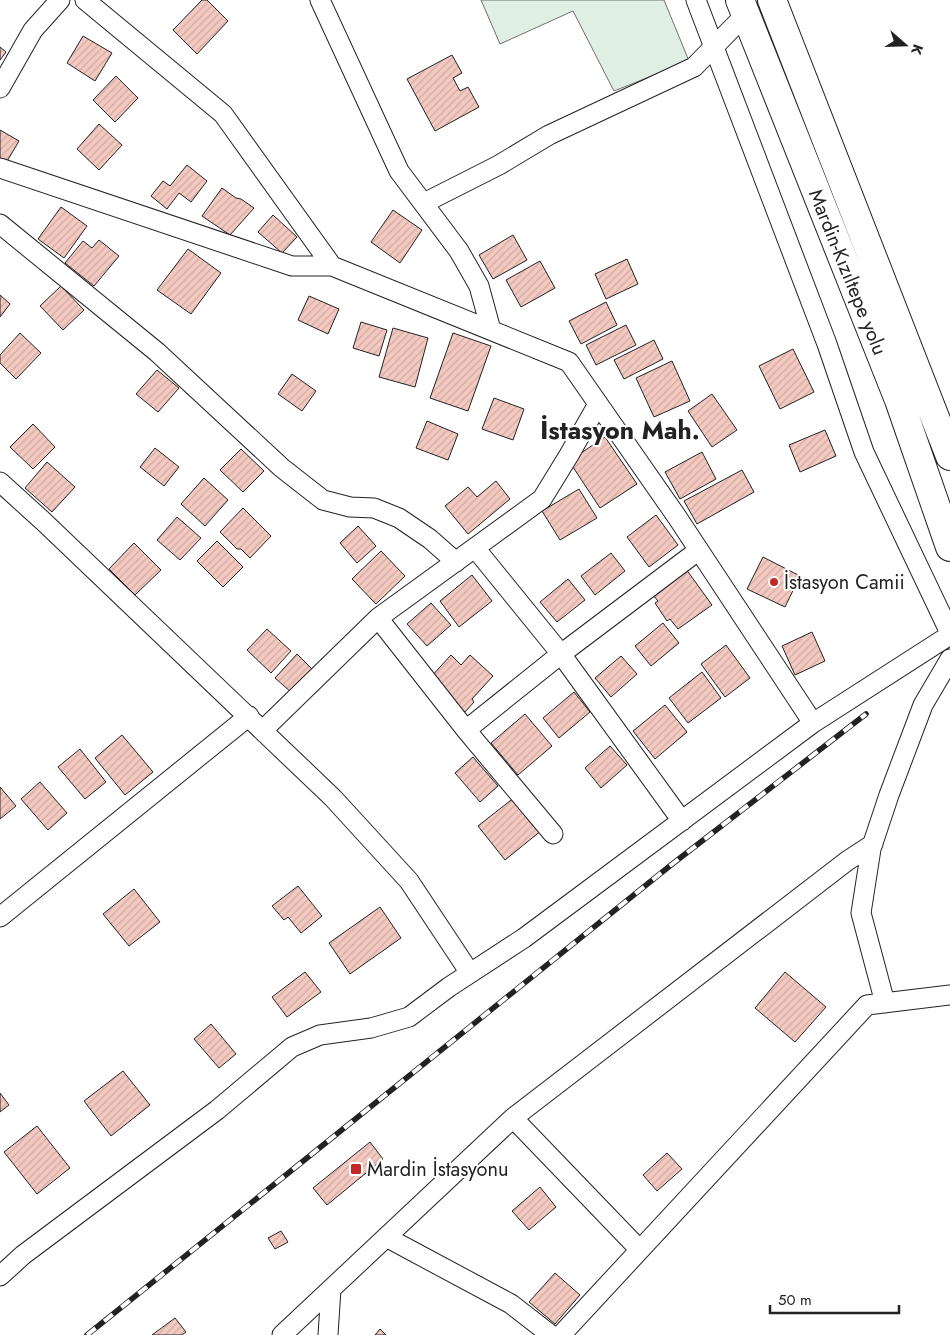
<svg xmlns="http://www.w3.org/2000/svg" width="950" height="1335" font-family="Jost,sans-serif">
<style>
.green{fill:#e0efe3;stroke:#6f6f6f}
.building{fill:url(#building-hatch);stroke:#222}
.lines{fill:none;stroke-linecap:round;stroke-linejoin:round}
.minor-casing{stroke:#222;stroke-width:21}
.highway-casing{stroke:#222;stroke-width:30}
.minor{stroke:#fff;stroke-width:19}
.highway{stroke:#fff;stroke-width:28}
.rail-casing{stroke:#222;stroke-width:5.5}
.rail{stroke:#fff;stroke-width:4;stroke-dasharray:11;stroke-linecap:butt}
.poi-dot{fill:#c62828;stroke:#fff;stroke-width:2}
.labels{text-anchor:middle;stroke-width:4;stroke-linejoin:round;paint-order:stroke}
.street-label{font-size:20px;fill:#222;stroke:#fff}
.poi-label{font-size:20px;fill:#222;stroke:#fff;text-anchor:start}
.district-label{font-size:25px;font-weight:bold;fill:#222;stroke:#fff}
</style>
<defs>
<pattern id="building-hatch" width="6" height="6" patternUnits="userSpaceOnUse" patternTransform="scale(1.25)"><rect width="6" height="6" fill="#f3c9c0"/><path d="M-1 1l2-2M0 6l6-6M5 7l2-2" fill="none" stroke="#d0aca5"/></pattern>
</defs>
<rect width="100%" height="100%" fill="#fff"/>
<path class="green" d="M481,0H664L689,61L614,91L573,11L500,44Z"/>
<path class="building" d="M202,0H207L228,21L197,54L173,30Z
M83,36L112,53L95,81L67,63Z
M0,47L6,52L0,60Z
M452,55L462,73L453,78L460,91L468,87L479,107L435,131L407,79Z
M116,76L138,98L115,122L93,100Z
M99,124L122,145L99,170L77,149Z
M0,130L19,141L6,163L0,159Z
M187,165L207,181L191,202L179,193L167,209L151,196L163,181L170,186Z
M222,188L236,198L241,199L254,208L230,235L202,216Z
M61,207L87,226L64,258L38,239Z
M393,210L422,230L400,263L371,242Z
M273,215L297,237L282,253L258,232Z
M513,235L527,260L493,279L479,255Z
M99,240L119,256L94,286L65,263L83,241L92,248Z
M188,249L221,273L191,314L157,290Z
M627,259L638,284L606,299L595,274Z
M540,261L555,288L521,307L506,280Z
M61,286L84,310L63,330L40,306Z
M0,295L10,304L0,317Z
M309,296L339,309L328,334L298,320Z
M606,302L617,325L581,344L569,321Z
M361,322L387,330L379,356L353,348Z
M626,325L636,345L596,365L586,345Z
M393,328L428,338L415,387L379,377Z
M20,333L41,353L16,379L0,363V355Z
M453,333L491,346L468,411L430,398Z
M654,340L663,359L624,379L614,360Z
M793,349L814,392L780,409L759,366Z
M672,361L690,401L654,417L636,378Z
M157,370L179,388L158,412L136,394Z
M292,374L316,391L302,411L278,394Z
M712,394L737,430L712,447L688,411Z
M494,398L524,409L513,440L482,429Z
M427,421L458,434L448,460L416,448Z
M33,424L55,447L33,469L10,447Z
M825,430L836,456L800,472L789,445Z
M605,437L637,484L600,508L569,461Z
M155,448L179,467L164,486L140,467Z
M241,449L264,471L243,492L220,470Z
M702,452L716,479L680,499L665,472Z
M47,462L75,487L52,512L25,488Z
M742,470L754,492L697,524L684,501Z
M204,478L228,500L205,526L181,504Z
M496,481L510,499L468,534L445,506L468,487L477,497Z
M579,489L597,518L560,540L542,511Z
M243,508L271,536L250,558L241,549H237L220,532Z
M656,515L678,545L649,567L627,537Z
M177,517L201,538L180,560L157,540Z
M358,526L376,546L357,563L340,543Z
M217,541L243,567L223,587L197,561Z
M134,543L161,570L135,595L109,569Z
M381,551L405,576L376,604L352,579Z
M611,553L625,571L595,595L581,576Z
M763,557L800,576L785,607L747,589Z
M686,569L712,605L678,629L670,619L667,621L655,603L658,601L652,594Z
M472,575L492,601L459,627L440,601Z
M568,579L585,600L557,622L540,602Z
M431,603L451,625L427,646L407,624Z
M663,623L679,643L651,666L635,646Z
M267,629L291,651L271,673L247,650Z
M812,632L825,661L795,675L782,646Z
M726,645L750,678L725,697L701,664Z
M297,654L313,670L292,693L275,678Z
M451,655L461,665L470,655L493,676L472,699L474,702L465,712L429,679Z
M621,656L637,674L611,697L595,678Z
M702,672L721,698L688,723L669,698Z
M574,692L590,712L559,738L543,718Z
M665,705L687,732L655,759L633,731Z
M525,714L552,746L518,775L491,743Z
M122,735L153,772L125,795L95,758Z
M610,746L627,765L601,788L585,768Z
M80,749L106,782L85,799L58,767Z
M473,757L498,786L480,802L455,773Z
M40,782L67,813L48,830L21,799Z
M0,787L16,806L0,819Z
M515,797L542,830L505,860L478,826Z
M298,886L322,916L301,933L288,917L284,920L272,906Z
M134,889L160,922L129,946L103,914Z
M380,907L401,938L350,974L329,943Z
M305,972L321,992L287,1017L272,997Z
M785,972L826,1007L795,1042L755,1008Z
M211,1024L236,1054L219,1068L194,1039Z
M123,1071L150,1105L111,1136L84,1101Z
M0,1093L9,1105L0,1112Z
M37,1126L70,1168L37,1194L4,1152Z
M370,1142L383,1159L327,1205L313,1188Z
M667,1153L682,1169L657,1191L643,1175Z
M540,1187L556,1207L529,1230L512,1211Z
M281,1231L288,1242L275,1249L268,1238Z
M555,1273L580,1295L555,1324L529,1302Z
M175,1318L186,1332L182,1335H152Z
M380,1329L386,1335H375Z"/>
<g class="lines">
<g class="minor-casing">
<path id="minor" d="M85,0L223,114L332,266L569,362L677,517L813,723
M320,0L399,171L459,251L479,286L491,330
M696,0L827,344L864,452L950,633
M0,88L33,30L60,0
M0,168L292,266H332
M424,203L499,165L549,135L694,67L746,14
M0,224L157,352L282,468L323,500L350,507L374,508L399,518L430,539L456,562
M0,482L43,521L333,798L409,881L470,973
M475,548L561,654L682,821
M378,618L466,730L553,834
M263,730L378,618L542,499L569,455L598,404
M466,730L561,654L699,550
M0,917L249,716
M885,1003L861,913L871,849L889,795L923,705L950,659
M513,1118L640,1250
M386,1237L511,1304L551,1335
M0,1276L23,1255L217,1110L292,1047L320,1035L371,1028L409,1017L449,987L524,938L813,723L950,635
M282,1335L513,1118L847,861L873,844
M328,1335L331,1289
M561,1335L867,1005L950,995"/>
</g>
<g class="highway-casing">
<path id="highway" d="M740,0L899,400L950,547
M772,0L950,456"/>
</g>
<use href="#minor" class="minor"/>
<use href="#highway" class="highway"/>
<g class="rail-casing">
<path id="rail" d="M87,1335L671,865L866,714"/>
</g>
<use href="#rail" class="rail"/>
</g>
<g class="poi-dot">
<circle cx="774" cy="582" r="5"/>
<rect x="350" y="1163" width="12" height="12" rx="2.5"/>
</g>
<g class="labels">
<g class="street-label">
<text transform="translate(848 272) rotate(68)" y="7">Mardin-Kızıltepe yolu</text>
</g>
<g class="poi-label">
<text x="784" y="589">İstasyon Camii</text>
<text x="367" y="1176">Mardin İstasyonu</text>
</g>
<g class="district-label">
<text x="620" y="439">İstasyon Mah.</text>
</g>
</g>
<g transform="translate(905 45) rotate(110)" stroke="#ffffff" stroke-width="4" paint-order="stroke">
<path d="M0-4L9 19L0 12L-9 19Z" fill="#222222"/>
<text y="-8" font-size="14" font-weight="bold" text-anchor="middle" fill="#222222">K</text>
</g>
<path d="M770 1305v8h129v-8" fill="none" stroke="#222222" stroke-width="2.5"/>
<text x="778" y="1305" font-size="15" fill="#222222" stroke="#ffffff" stroke-width="4" paint-order="stroke">50 m</text>
</svg>
